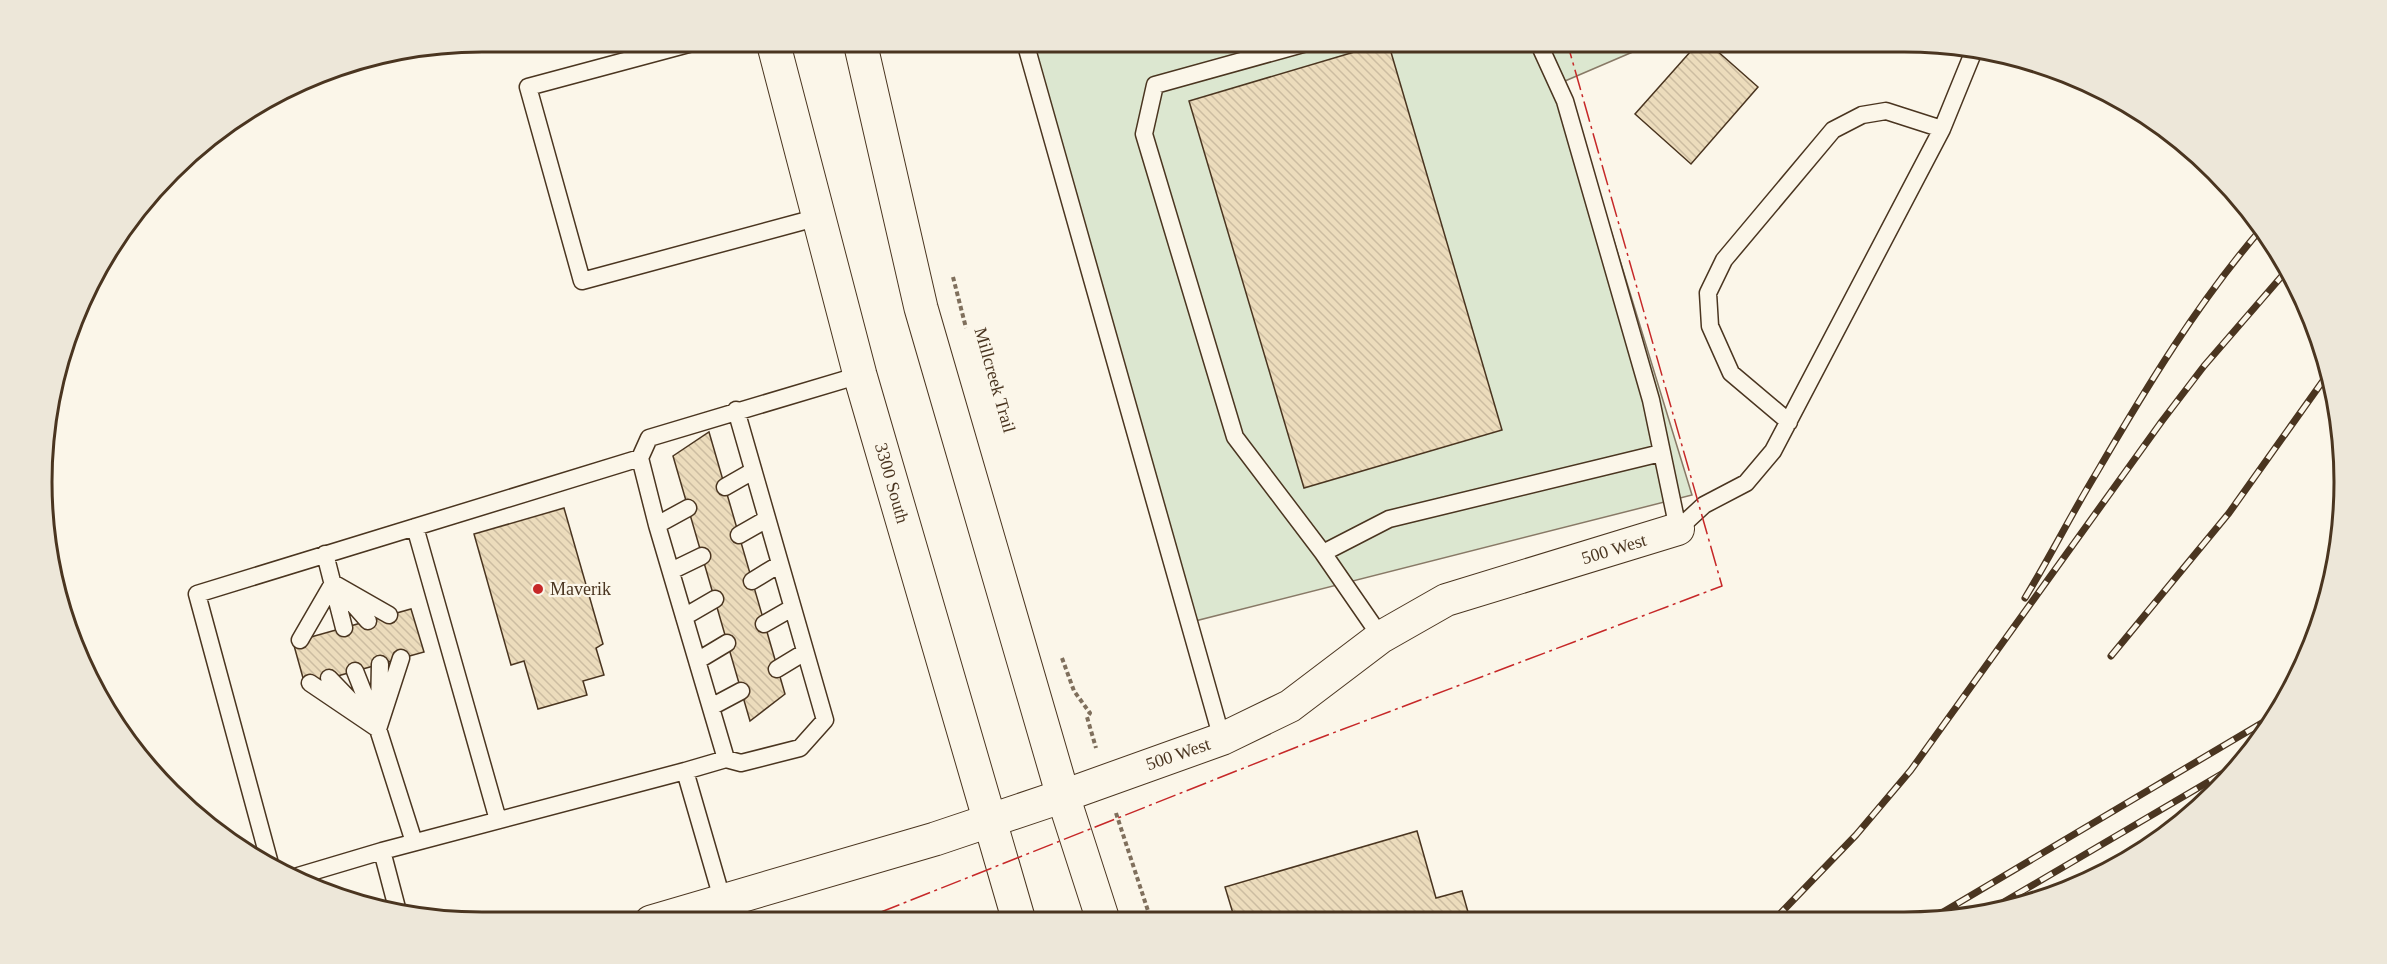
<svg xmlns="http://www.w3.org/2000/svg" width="2387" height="964" font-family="'Times New Roman',serif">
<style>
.green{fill:#dce7d0;stroke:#887966;stroke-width:1.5}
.building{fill:url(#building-back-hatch);stroke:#4a3520;stroke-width:1.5}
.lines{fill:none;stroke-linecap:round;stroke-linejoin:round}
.lane-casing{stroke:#4a3520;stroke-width:19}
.street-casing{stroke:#4a3520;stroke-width:34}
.secondary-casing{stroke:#4a3520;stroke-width:35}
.primary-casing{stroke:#4a3520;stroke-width:35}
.path{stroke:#7f6f5c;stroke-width:4;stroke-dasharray:4.5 3;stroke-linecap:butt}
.lane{stroke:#fbf6e9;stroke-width:16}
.street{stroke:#fbf6e9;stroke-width:32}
.secondary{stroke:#fbf6e9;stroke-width:33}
.primary{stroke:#fbf6e9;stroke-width:33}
.rail-casing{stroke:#4a3520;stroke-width:7}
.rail{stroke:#fbf6e9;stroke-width:4.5;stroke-dasharray:14;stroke-linecap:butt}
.power{stroke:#c62828;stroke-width:1.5;stroke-dasharray:21 4.5 3 4.5;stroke-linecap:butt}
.poi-dot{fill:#c62828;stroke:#fbf6e9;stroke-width:2}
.labels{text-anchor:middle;stroke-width:4.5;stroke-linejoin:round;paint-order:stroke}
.street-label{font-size:18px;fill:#4a3520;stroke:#fbf6e9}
.poi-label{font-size:18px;fill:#4a3520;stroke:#fbf6e9;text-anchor:start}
.rim{fill:none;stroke:#4a3520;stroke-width:3}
</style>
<defs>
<pattern id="building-back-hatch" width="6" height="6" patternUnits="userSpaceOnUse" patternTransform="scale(1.5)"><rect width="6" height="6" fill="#ecdcbc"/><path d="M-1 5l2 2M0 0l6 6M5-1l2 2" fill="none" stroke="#ccbda1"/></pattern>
</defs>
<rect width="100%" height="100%" fill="#fbf6e9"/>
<path class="green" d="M1026,42H1656L1565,81L1692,495L1195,621Z"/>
<path class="building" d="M1388,42L1502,430L1304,488L1189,101Z
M1699,42H1707L1758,87L1691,164L1635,114Z
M709,432L785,694L750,721L673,456Z
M564,508L603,644L596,648L604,675L583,681L587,695L538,709L524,661L511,665L474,534Z
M411,609L424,652L305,685L293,642Z
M1417,831L1436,898L1462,891L1470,919L1235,920L1225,887Z"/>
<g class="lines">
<g class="lane-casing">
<path id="lane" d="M696,42L528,87L582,281L819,217
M1025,42L1222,739
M1310,42L1155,85L1144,134L1235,437L1323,553L1381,637
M1538,42L1565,101L1651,400L1678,529L1704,505L1746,483L1773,451L1942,129L1973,53
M1789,422L1731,373L1710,326L1708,293L1724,260L1833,130L1862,115L1886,111L1942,129
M725,487L753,471
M657,525L688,508
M415,527L498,820
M739,535L767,519
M1323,553L1389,519L1661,453
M325,554L344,628
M671,571L702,556
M752,581L780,564
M333,583L389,615
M345,595L368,621
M684,617L715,599
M764,624L792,608
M300,640L333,583
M697,661L727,643
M777,669L805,652
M355,671L378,729L414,842
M329,678L355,705
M310,683L378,729
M711,707L741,691
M379,711L380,664
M378,729L401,658
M726,759L741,763L800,748L825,720L736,410
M269,860L197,594L640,458
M298,876L382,851
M723,902L685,771L726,759L657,525L640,458L649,438L860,375
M397,908L382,851L685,771"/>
</g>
<g class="street-casing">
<path id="street" d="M1063,796L1222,739L1290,706L1381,637L1446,600L1678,529"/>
</g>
<g class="secondary-casing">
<path id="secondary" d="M651,922L935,839L1063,796"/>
</g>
<g class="primary-casing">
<path id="primary" d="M773,42L860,375L1019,921
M860,42L921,308L1063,796L1103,920"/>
</g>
<path class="path" d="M953,277L966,328
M1062,658L1074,691L1090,713L1087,717L1096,748
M1116,813L1151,920"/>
<use href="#lane" class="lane"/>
<use href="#street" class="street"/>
<use href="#secondary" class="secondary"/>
<use href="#primary" class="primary"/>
<g class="rail-casing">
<path id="rail" d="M2025,598C2050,557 2072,513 2097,472C2146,388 2198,302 2262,228
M2111,656L2229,513L2330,371
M1992,909L2237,765
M1933,918L2277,714
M1775,919L1856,835L1911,770L2162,421L2204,366L2288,269"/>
</g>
<use href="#rail" class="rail"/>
<path class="power" d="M848,921L881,912L1317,739L1722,586L1567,42"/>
</g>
<circle class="poi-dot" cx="538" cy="589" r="6"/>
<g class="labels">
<g class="street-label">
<text transform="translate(995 380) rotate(74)" y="6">Millcreek Trail</text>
<text transform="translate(892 483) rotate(74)" y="6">3300 South</text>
<text transform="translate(1614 549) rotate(-17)" y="6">500 West</text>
<text transform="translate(1178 754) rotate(-19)" y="6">500 West</text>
</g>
<g class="poi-label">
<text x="550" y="595">Maverik</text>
</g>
</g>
<path d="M0 0H2387V964H0ZM482 52H1904A430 430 0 0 1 2334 482V482A430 430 0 0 1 1904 912H482A430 430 0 0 1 52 482V482A430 430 0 0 1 482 52Z" fill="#ede7d9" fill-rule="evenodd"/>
<path class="rim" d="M482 52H1904A430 430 0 0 1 2334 482V482A430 430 0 0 1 1904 912H482A430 430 0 0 1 52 482V482A430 430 0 0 1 482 52Z"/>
</svg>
